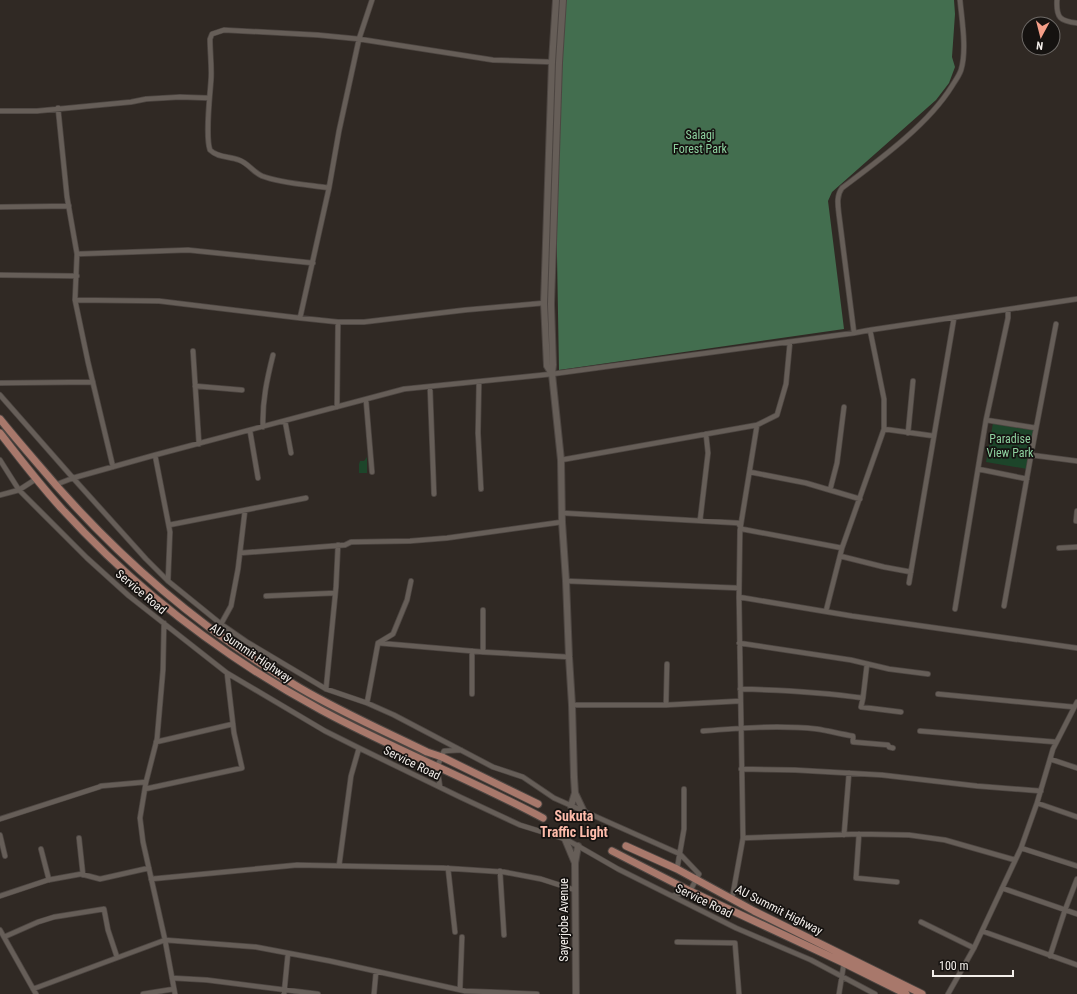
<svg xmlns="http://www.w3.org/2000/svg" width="1077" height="994" font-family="'Roboto Condensed',sans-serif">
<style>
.green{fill:#1d452a}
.forest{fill:#436e4f}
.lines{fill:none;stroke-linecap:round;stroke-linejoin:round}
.street-casing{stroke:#4d4642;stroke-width:6}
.secondary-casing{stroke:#4d4642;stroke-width:8}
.primary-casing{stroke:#4d4642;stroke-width:9}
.street{stroke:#665e58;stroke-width:4.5}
.secondary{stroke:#665e58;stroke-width:6}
.primary{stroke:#a8786b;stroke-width:7}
.labels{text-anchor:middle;stroke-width:3.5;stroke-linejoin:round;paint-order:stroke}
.park-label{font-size:12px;fill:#8dd19f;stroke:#151210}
.street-label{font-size:12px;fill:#f3eeea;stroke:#151210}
.quarter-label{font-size:14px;font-weight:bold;fill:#febcab;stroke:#151210}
</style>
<rect width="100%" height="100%" fill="#302924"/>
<path class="green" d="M993,423L1034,430L1027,469L986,462Z
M367,457V473H359V464L360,461H364Z"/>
<path class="forest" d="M563,0H954L955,14L952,57L955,67L949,83L936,100L832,192L828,201L844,329L559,370L556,199Z"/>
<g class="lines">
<g class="street-casing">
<path id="street" d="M1057,0C1056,18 1060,21 1077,23
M58,108L67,197L77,254L75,300L88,362L113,467
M0,111H37L131,102L146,99L180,97L209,98
M329,188C309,185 280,183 262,176C253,172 248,163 239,160C230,156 218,158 210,150C205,136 210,96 211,80C212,67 210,53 210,39L212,34L224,30L318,35L359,39L493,60L552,62
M0,207L69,206
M77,254L188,250L313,263
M0,275L77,276
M75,300L159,301L300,318L338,322H364L465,310L544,303
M300,318L329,188L339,131L359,39L372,0
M854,333L839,215C838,206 836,196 842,188C878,161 928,125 952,86C955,81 959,76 961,70C967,50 962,21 960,0
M193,351L199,444
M479,382L478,433L481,489
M0,383L93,382
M195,386L242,390
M430,387L434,494
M0,395L73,478L146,559L168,581L221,624L247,642L326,689L367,703L394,715L493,767L523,777L554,798L680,854L699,874L690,891L672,896
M366,400L372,472
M337,407L338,322
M986,420L1036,428
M285,421L291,453
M263,427C262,402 267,379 273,355
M884,429L934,436
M250,431L258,478
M908,433L913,381
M155,455L170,532L168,581
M1031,455L1077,461
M0,460L19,490L87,558L129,596L227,673L325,731L359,748L460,797L520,825L565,839L578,846L618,869L736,928L811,960L875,994
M561,460L757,425L777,415L786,384L790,342
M978,469L1027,479
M750,472L806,483L860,499
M55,485L73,478L155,455L404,389L552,374L854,333L870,330L1077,299
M830,490L837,463L844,407
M0,495L19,490L36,479
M563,513L738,523L742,529L842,548
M700,521L708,453L706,434
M1076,521L1077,511
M169,525L306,498
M1059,548L1077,547
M240,553L345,545L351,542L410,541L447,538L562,522
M840,556L884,567L911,572
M566,581L739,588
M909,583L954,318
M266,596L335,593
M739,597L852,616L1077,648
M1004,606L1031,455L1056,324
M955,609L986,420L1008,318V310
M483,610V652
M826,611L842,548L884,429V399L870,330
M164,623L163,670L157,739L146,782L140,818L143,842L165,940L175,994
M221,624L231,606L238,569L245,510
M378,643L483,652L569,657
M739,643L851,660L889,669L928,674
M472,651V694
M326,689L336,587L338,545
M740,689C781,690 822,692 863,698L861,707L901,712
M938,694L1074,707
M863,698L867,664
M367,703L378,643L393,634L407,600L411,581
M572,705H666L740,701
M666,705L667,664
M703,731C740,728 779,725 817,729C829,731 841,734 853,736V742L888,745L889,747L893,748
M920,731L1056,742
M156,742L233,724
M1050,759L1077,768
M741,769L795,770L882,775L977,786L1041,791
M440,787L437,767L444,751L461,750
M145,789L242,768L234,733L227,673
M1037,803L1077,817
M0,819L99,787L101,786L146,782
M859,834L856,878L897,882
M0,835L5,856
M844,835L849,773
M79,838L83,875
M743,838L859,834L909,835L945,840L1015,860
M1021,848L1077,866
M41,849L49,880
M339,866L351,776L359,748
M448,868L455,932
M677,869L684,829V789
M500,871L504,935
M151,879L297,865L443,868L504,872L541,879L575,890
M1002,888L1077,914
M0,896L48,880L81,874L100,879L149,868
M732,899L743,838L739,597L740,530L757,425
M921,922L974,948
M0,930L36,994
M982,931L1077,965
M4,937L38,922L54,917L104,909L108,930L117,957
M677,942L735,943L739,994
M1050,956L1065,910L1077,879
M172,978L207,980L318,994
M33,989L165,940L256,947L330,961L465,991L537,994
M460,989L462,937
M143,994L174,989
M284,994L288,953
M374,994L376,972
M839,994L844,963
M948,994L974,948L1021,848L1037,803L1053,749L1077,702"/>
</g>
<g class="secondary-casing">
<path id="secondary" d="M563,0L559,63L551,304L553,365L552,374L561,460L562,522L566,581L569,657L572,705L574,777L575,793L584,812
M552,374L547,366L544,303L552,62L556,0
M571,806L575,793
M565,839L575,863
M576,994L575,863L578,846"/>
</g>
<g class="primary-casing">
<path id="primary" d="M0,419C12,434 24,448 37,463C112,553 198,628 300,688C341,712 384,731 427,752L442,757L538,804
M0,433C20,459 40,485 62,509C136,590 225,658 321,710C393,749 470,779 543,818
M626,846L677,869L754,911L922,994
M612,851L690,891L844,963L906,994"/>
</g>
<use href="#street" class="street"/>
<use href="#secondary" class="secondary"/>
<use href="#primary" class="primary"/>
</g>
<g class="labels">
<g class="park-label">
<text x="700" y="139">Salagi<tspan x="700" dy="14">Forest Park</tspan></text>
<text x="1010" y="443">Paradise<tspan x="1010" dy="14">View Park</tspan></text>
</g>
<g class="street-label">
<text transform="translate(141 592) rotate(40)" y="4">Service Road</text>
<text transform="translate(251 653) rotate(34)" y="4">AU Summit Highway</text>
<text transform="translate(412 763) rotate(26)" y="4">Service Road</text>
<text transform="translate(704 901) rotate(26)" y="4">Service Road</text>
<text transform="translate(779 910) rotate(27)" y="4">AU Summit Highway</text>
<text transform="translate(564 920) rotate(-90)" y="4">Sayerjobe Avenue</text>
</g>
<g class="quarter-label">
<text x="574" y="821">Sukuta<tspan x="574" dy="16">Traffic Light</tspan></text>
</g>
</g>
<g transform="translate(1041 36) rotate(187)"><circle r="19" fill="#151210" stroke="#6e6a67"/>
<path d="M0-3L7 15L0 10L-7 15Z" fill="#f49e88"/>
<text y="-6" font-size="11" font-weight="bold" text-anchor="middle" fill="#f3eeea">N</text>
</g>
<path d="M933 970v6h80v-6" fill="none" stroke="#f3eeea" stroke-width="2"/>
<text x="939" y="970" font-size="12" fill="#f3eeea" stroke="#151210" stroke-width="3" paint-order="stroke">100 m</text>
</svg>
